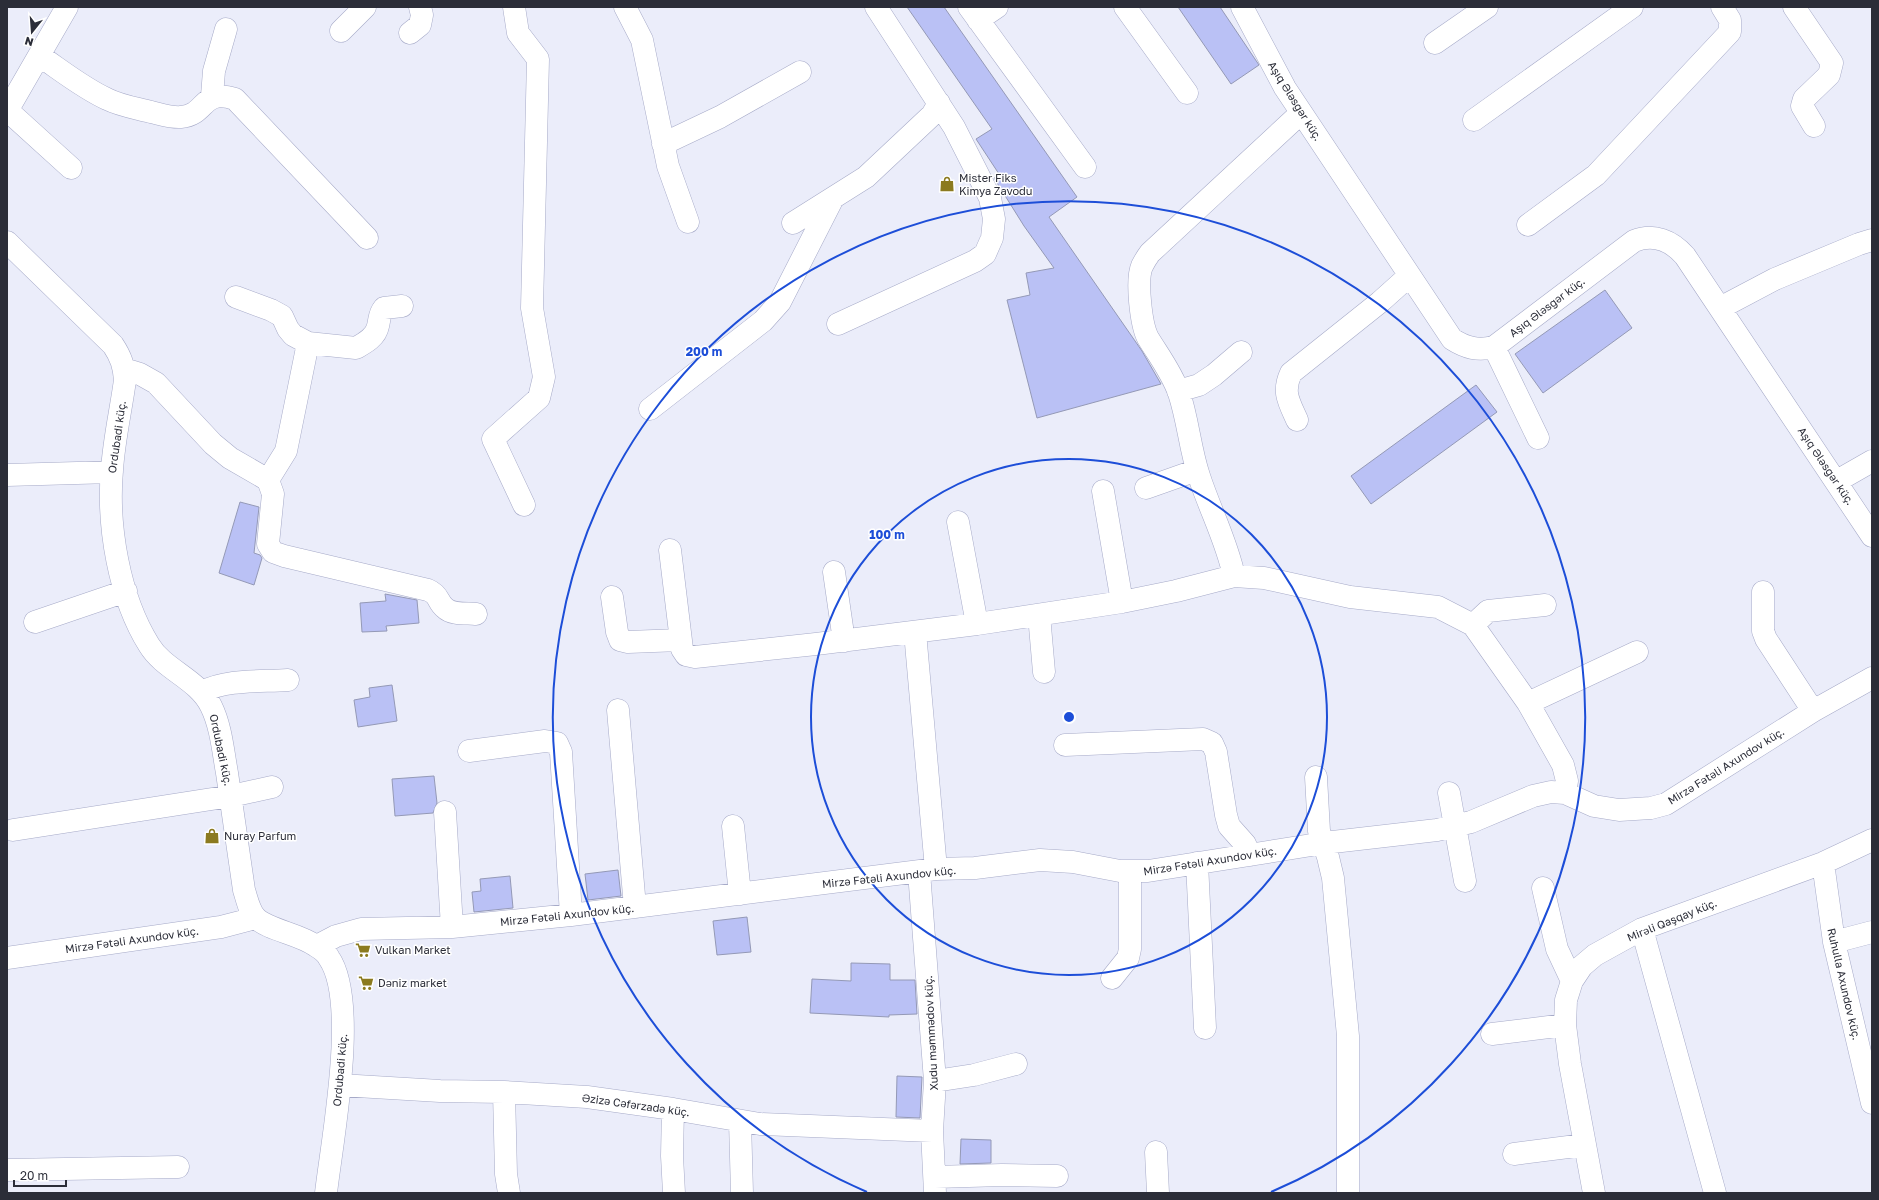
<svg xmlns="http://www.w3.org/2000/svg" width="1879" height="1200" font-family="'Golos Text',sans-serif">
<style>
.building{fill:#bac1f5;stroke:#9499b6}
.lines{fill:none;stroke-linecap:round;stroke-linejoin:round}
.minor-casing{stroke:#a6aac8;stroke-width:23}
.minor{stroke:#fff;stroke-width:22}
.ring{fill:none;stroke:#1d4ed8;stroke-width:2}
.labels{text-anchor:middle;stroke-width:3;stroke-linejoin:round;paint-order:stroke}
.street-label{font-size:11px;fill:#2b2d38;stroke:#fff}
.poi-label{font-size:11px;fill:#2b2d38;stroke:#fff;text-anchor:start}
.centre{fill:#1d4ed8;stroke:#fff;stroke-width:2}
.ring-label{font-size:12px;text-anchor:middle;font-weight:bold;fill:#1d4ed8;stroke:#fff;stroke-width:3;stroke-linejoin:round;paint-order:stroke}
</style>
<rect width="100%" height="100%" fill="#ebedfa"/>
<path class="building" d="M907,7H944L1077,197L1049,217L1142,351L1161,384L1037,418L1007,300L1030,295L1026,273L1054,268L1024,226L994,178L999,174L976,139L992,129Z
M1178,7H1220L1259,65L1231,84Z
M1605,290L1632,328L1543,393L1515,354Z
M1476,385L1497,412L1371,504L1351,476Z
M240,502L259,507L254,553L260,555L262,558L254,585L219,573Z
M385,594L417,600L419,623L386,626L387,631L362,632L360,603L386,601Z
M392,685L397,721L358,727L354,700L370,697L369,688Z
M434,776L437,803L433,813L395,816L392,779Z
M618,870L621,896L588,900L585,874Z
M510,876L513,908L474,912L472,892L481,891L480,879Z
M747,917L751,952L717,955L713,921Z
M851,963L890,964V980H915L917,1014L889,1015V1017L810,1013L812,979L851,981Z
M897,1076L922,1077L920,1118L896,1117Z
M961,1139L991,1140V1163L960,1164Z"/>
<g class="lines">
<g class="minor-casing">
<path id="minor" d="M514,7L518,33L538,59L532,308L544,377L539,398L493,439L524,505
M625,7L642,40L668,166L688,222
M969,7L1085,167
M1125,7L1187,93
M1242,7L1285,88L1452,339C1466,348 1478,351 1494,347L1634,241C1654,233 1672,241 1685,256L1872,536
M1794,7L1832,63L1829,75L1804,99L1802,106L1814,126
M978,20L997,7
M341,31L365,7
M410,33L420,25L422,15L420,7
M1435,43L1487,7
M40,56C62,71 83,88 107,99C121,106 136,108 151,112C160,114 172,118 181,117C207,115 201,88 235,99L367,238
M212,96L214,71L226,29
M7,110L71,168
M7,111L67,7
M1474,120L1632,7
M663,144L720,117L800,72
M793,223L866,177L932,115L939,103
M1528,225L1596,175L1730,32V20L1722,7
M7,242L113,345C121,357 124,366 125,380C121,410 114,439 112,470C107,526 119,597 149,645C164,670 198,679 211,706C221,726 223,751 227,773C233,812 238,851 244,890C247,899 249,911 256,918C268,930 300,934 316,946C321,949 327,954 329,958C359,1002 332,1140 326,1193
M236,297L271,310L282,316L288,329L293,335L308,343L356,348C365,343 376,337 378,326C380,318 379,314 384,308L402,306
M1720,308L1775,279L1859,244L1872,240
M838,324L975,261L985,254L992,238L994,219L990,198L954,127L876,7
M1494,347L1538,438
M124,369L140,374L156,383L213,444L230,458L268,480L273,494L268,544L273,552L284,556L428,590C440,595 437,602 445,608C452,615 467,613 476,614
M1178,391L1199,385L1214,375L1241,352
M650,409L763,321L780,302L833,198
M1297,420C1289,402 1282,392 1291,373L1380,302L1409,276
M7,475L112,472
M268,480L286,451L308,343
M1837,481L1872,461
M1146,488L1197,470
M1103,491L1122,602
M958,522L977,624
M670,550L682,649L686,655L695,657L816,644L977,624L1122,602L1176,591L1234,576L1264,578L1350,597L1438,607L1473,625L1528,703L1563,765L1567,781L1565,793
M834,572L844,641
M1234,576C1227,542 1210,510 1199,476C1190,449 1188,420 1179,393C1172,373 1159,356 1148,338C1141,325 1136,280 1142,266C1144,262 1147,257 1150,253L1301,113
M1763,592V631L1766,639L1813,711
M612,597L617,632L620,640L628,642L680,640
M1039,615L1044,672
M35,622L126,591
M1473,625L1488,611L1545,605
M915,632L936,869
M202,692C227,679 260,682 288,680
M1528,703L1637,652
M618,710L635,907
M1065,745L1203,739L1212,743L1216,752L1226,815L1229,826L1245,844L1250,855
M469,751L545,741L557,743L561,752L571,915
M1316,777L1319,831L1328,857L1333,878L1348,1036V1193
M1449,793L1465,881
M445,812L452,927
M733,826L740,894
M13,830L231,796L272,787
M1197,863L1205,1028
M1823,863L1834,942L1872,1103
M919,872L935,1081L932,1131L935,1193
M1543,888L1557,949L1572,981
M1642,929L1715,1193
M1834,942L1872,932
M317,946L336,936L361,929L452,927L571,915L936,869L975,868L1040,860L1073,862L1120,871H1148L1324,843L1437,830L1471,822L1533,796L1551,792L1565,793L1594,806L1619,810L1651,808L1666,804L1813,711L1872,678
M7,958L221,927L256,918
M1112,978L1128,958L1130,949V872
M1492,1034L1565,1025
M935,1081L974,1075L1016,1064
M340,1085L440,1091L504,1092L587,1097L673,1109L760,1124L932,1131
M504,1092L506,1174L509,1193
M673,1109L672,1156L674,1193
M740,1121L742,1193
M1156,1152L1158,1193
M1514,1154L1584,1145
M7,1170L178,1167
M935,1177L1002,1175L1057,1176
M1594,1193L1570,1064L1565,1025L1566,1000L1572,981L1582,966L1595,955L1642,929L1823,863L1872,840"/>
</g>
<use href="#minor" class="minor"/>
</g>
<g class="ring">
<circle cx="1069" cy="717" r="258"/>
<path d="M867 1192A516 516 0 1 1 1271 1192"/>
</g>
<defs>
<g id="shop-bare" transform="scale(1.2)"><path d="M-5-2.5h2.3a2.7 3.5 0 0 1 5.4 0H5L5.5 6h-11ZM-1.5-2.5h3a1.5 2.3 0 0 0-3 0Z" fill="#8b7a1f" stroke="#fff" stroke-width="2.5" paint-order="stroke"/></g>
<g id="supermarket-bare" transform="scale(1.2)"><path d="M-6-5.5h2.5l.6 2H6L4.5 2H-2.5L-4.4-4H-6ZM-1.5 3.2a1.3 1.3 0 1 0 .1 0ZM3 3.2a1.3 1.3 0 1 0 .1 0Z" fill="#8b7a1f" stroke="#fff" stroke-width="2.5" paint-order="stroke"/></g>
</defs>
<g fill-rule="evenodd">
<use href="#shop-bare" x="947" y="184"/>
<use href="#shop-bare" x="212" y="836"/>
<use href="#supermarket-bare" x="363" y="950"/>
<use href="#supermarket-bare" x="366" y="983"/>
</g>
<g class="labels">
<g class="street-label">
<text transform="translate(1295 101) rotate(58)" y="4">Aşıq Ələsgər küç.</text>
<text transform="translate(1547 307) rotate(-37)" y="4">Aşıq Ələsgər küç.</text>
<text transform="translate(117 437) rotate(-82)" y="4">Ordubadi küç.</text>
<text transform="translate(1826 466) rotate(56)" y="4">Aşıq Ələsgər küç.</text>
<text transform="translate(221 750) rotate(78)" y="4">Ordubadi küç.</text>
<text transform="translate(1726 766) rotate(-32)" y="4">Mirzə Fətəli Axundov küç.</text>
<text transform="translate(1210 861) rotate(-9)" y="4">Mirzə Fətəli Axundov küç.</text>
<text transform="translate(889 877) rotate(-6)" y="4">Mirzə Fətəli Axundov küç.</text>
<text transform="translate(567 915) rotate(-6)" y="4">Mirzə Fətəli Axundov küç.</text>
<text transform="translate(1672 920) rotate(-22)" y="4">Mirəli Qaşqay küç.</text>
<text transform="translate(132 940) rotate(-8)" y="4">Mirzə Fətəli Axundov küç.</text>
<text transform="translate(1844 984) rotate(77)" y="4">Ruhulla Axundov küç.</text>
<text transform="translate(931 1033) rotate(-93)" y="4">Xudu məmmədov küç.</text>
<text transform="translate(340 1070) rotate(-85)" y="4">Ordubadi küç.</text>
<text transform="translate(636 1105) rotate(8)" y="4">Əzizə Cəfərzadə küç.</text>
</g>
<g class="poi-label">
<text x="959" y="182">Mister Fiks<tspan x="959" dy="13">Kimya Zavodu</tspan></text>
<text x="224" y="840">Nuray Parfum</text>
<text x="375" y="954">Vulkan Market</text>
<text x="378" y="987">Dəniz market</text>
</g>
</g>
<circle cx="1069" cy="717" r="6" class="centre"/>
<g class="ring-label">
<text x="704" y="356">200 m</text>
<text x="887" y="539">100 m</text>
</g>
<rect width="1879" height="1200" fill="none" stroke="#2b2d38" stroke-width="16"/>
<g transform="translate(32 32) rotate(197)" stroke="#ffffff" stroke-width="3" paint-order="stroke">
<path d="M0-3L7 15L0 10L-7 15Z" fill="#2b2d38"/>
<text y="-6" font-size="11" font-weight="bold" text-anchor="middle" fill="#2b2d38">N</text>
</g>
<path d="M14 1180v6h52v-6" fill="none" stroke="#2b2d38" stroke-width="2"/>
<text x="20" y="1180" font-size="12" fill="#2b2d38" stroke="#ffffff" stroke-width="3" paint-order="stroke">20 m</text>
</svg>
